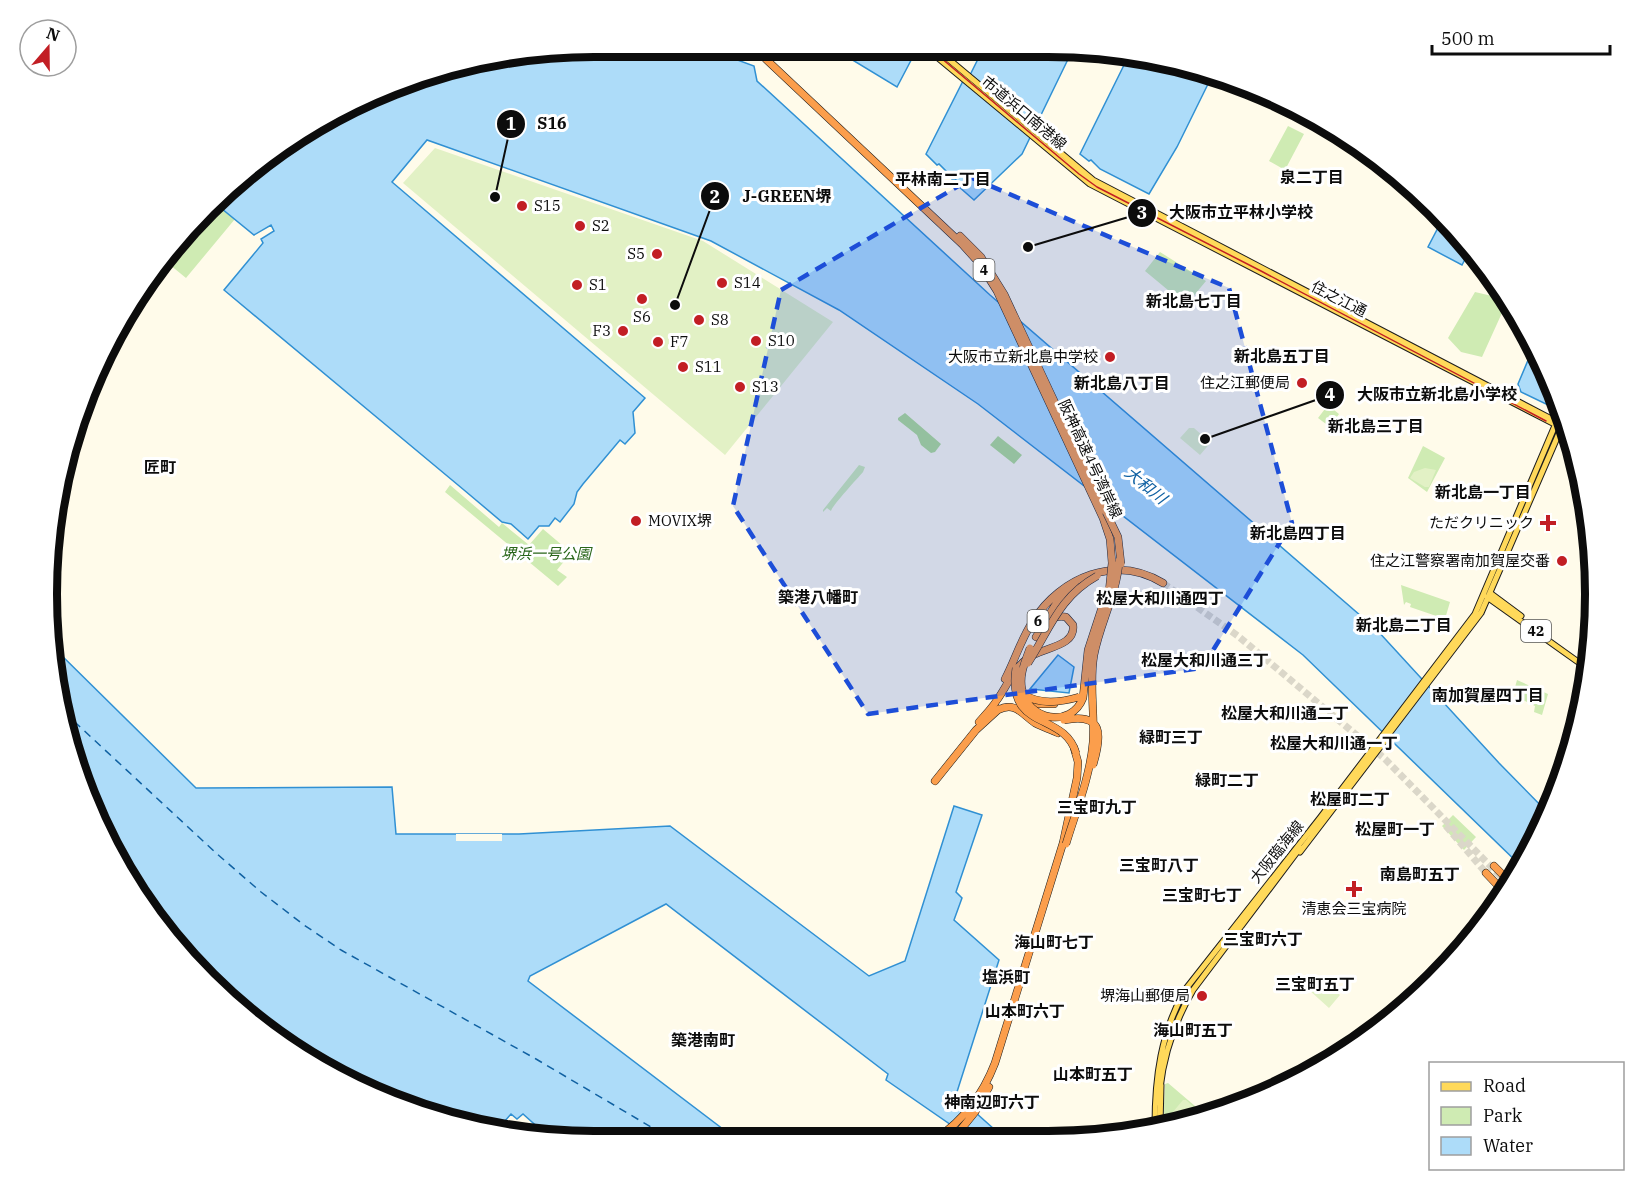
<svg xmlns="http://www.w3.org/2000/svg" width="1642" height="1188" font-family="'IBM Plex Serif','Noto Sans JP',serif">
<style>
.green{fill:#cfebb3}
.forest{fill:#b2dc91}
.pitch{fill:#e2f1c5}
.water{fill:#addcf9;stroke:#3090d3;stroke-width:1.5}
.pier{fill:#fffbea}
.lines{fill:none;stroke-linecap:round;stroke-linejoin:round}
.ferry{stroke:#1061a2;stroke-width:1.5;stroke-dasharray:8 6;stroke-linecap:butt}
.motorway-tunnel{stroke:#dbd7c9;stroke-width:7;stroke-dasharray:7 3.5;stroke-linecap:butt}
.primary-casing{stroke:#1d1d1d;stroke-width:7}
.motorway-casing{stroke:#1d1d1d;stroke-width:8}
.primary{stroke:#ffd95a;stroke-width:5}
.motorway{stroke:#fb9e4c;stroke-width:7}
.tram{stroke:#c21e24;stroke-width:1.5}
.motorway-bridge-casing{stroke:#1d1d1d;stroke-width:8;stroke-linecap:butt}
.motorway-bridge{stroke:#fb9e4c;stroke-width:7}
.marked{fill:#1d4ed8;fill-opacity:0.2;stroke:#1d4ed8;stroke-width:4.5;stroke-dasharray:12 8;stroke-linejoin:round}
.poi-dot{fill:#c21e24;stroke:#fff;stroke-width:2}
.labels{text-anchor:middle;stroke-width:6;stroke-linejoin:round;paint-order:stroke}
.shield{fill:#fff;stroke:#555;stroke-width:1.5}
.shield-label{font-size:14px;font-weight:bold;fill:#0c0c0c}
.street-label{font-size:15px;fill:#0c0c0c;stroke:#fff}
.poi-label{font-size:15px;fill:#0c0c0c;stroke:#fff;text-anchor:start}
.park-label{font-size:15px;font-style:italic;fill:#29661a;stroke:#fff}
.neighbourhood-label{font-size:16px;font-weight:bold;fill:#0c0c0c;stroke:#fff}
.water-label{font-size:16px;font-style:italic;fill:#1061a2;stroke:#fff}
.rim{fill:none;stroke:#0c0c0c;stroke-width:8}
.leader{fill:none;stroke:#0c0c0c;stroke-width:2}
.callout-dot{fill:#0c0c0c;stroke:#fff;stroke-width:2}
.mark-label{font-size:18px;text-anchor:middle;font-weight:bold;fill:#fff}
.callout-label{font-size:16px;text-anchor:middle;font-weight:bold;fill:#0c0c0c;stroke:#fff;stroke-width:6;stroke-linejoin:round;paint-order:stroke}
</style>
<rect width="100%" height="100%" fill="#fffbea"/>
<path class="green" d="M1288,126L1304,134L1285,170L1269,161Z
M216,204L235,219L186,278L164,260L182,233Z
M1160,252L1206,281L1186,305L1145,271Z
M1475,292L1492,296L1506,304L1482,357L1461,352L1448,338Z
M1328,405L1339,414L1330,427L1318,418Z
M1423,446L1445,458L1427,492L1408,478Z
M859,465L865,467L863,472C857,479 832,506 831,511L827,508L823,512V510Z
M450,485L499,527L502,523L529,545L543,529L569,551L570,554L557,570L567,577L558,586L445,492Z
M1401,585L1450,602L1445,619L1410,607L1411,604L1406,602L1404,605Z
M1517,680L1548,694L1542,715L1534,712L1535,706L1519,698L1514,691Z
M1453,815L1476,837L1464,850L1442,826Z
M1168,1083L1202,1112L1163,1124L1165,1084Z"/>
<path class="forest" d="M905,413L941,444L935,452L931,453L921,445L917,435L898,420V418Z
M998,436L1022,455L1014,464L990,445Z"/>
<path class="pitch" d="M435,148L703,241L833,322L725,455L403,183Z
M1189,428H1194L1203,436L1206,433L1212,441L1200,455L1180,438Z
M1425,468L1436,470L1429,487H1425L1410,478L1414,472Z
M1320,977L1340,995L1329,1008L1309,990Z
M1183,1100H1186L1200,1113L1167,1122V1119Z"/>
<path class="water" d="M594,47H702L754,66L757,81L990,295L1376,629L1499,763L1548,813L1539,836L1521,866L1303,655L978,404L839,310L711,241L427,140L392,182L645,398L633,412L635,433L625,444L620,440L583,484L577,492L574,504L560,522L555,518L549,526H539L528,539L511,524L502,522L464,490L224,290L263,243L261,239L274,231L271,225L254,235L216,204L290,139L452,65Z
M831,47H918L897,87Z
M984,47H1048L1073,49L1022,154L974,200L958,186L960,184L955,179H952L948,176L949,174L939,164L937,165L926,154L963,81L970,75Z
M1129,55L1155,57L1211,78L1177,147L1149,194L1100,169L1091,160L1089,161L1080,154Z
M1441,222L1460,233L1471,248L1462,265L1428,247Z
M1534,346L1559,402V403L1548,405L1521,392L1518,384Z
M51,645L196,788L392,787L396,834H519L670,826L869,976L905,961L954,806L982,815L956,892L962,898L954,920L999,960L956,1095L1004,1138H970L886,1080L888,1074L666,904L530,976L528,981L736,1139L559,1140L551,1139L523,1114L517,1119L511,1114L504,1122L503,1131L453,1123L352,1085L261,1029L182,955L88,804L51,666Z
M1058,655L1074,667L1069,693L1030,689Z"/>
<path class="pier" d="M456,834H502V841H456Z"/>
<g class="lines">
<path class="ferry" d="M64,712L216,853L261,892L304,925L341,950L536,1059L673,1140"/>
<path class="motorway-tunnel" d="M1163,583L1238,636L1385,759L1509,885
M1446,826L1486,873"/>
<g class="primary-casing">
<path id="primary" d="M925,47L1090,184L1570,432
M934,47L1093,180L1559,423
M1490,593L1521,616
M1487,597L1588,669
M1385,739L1481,613L1566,417
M1300,852L1387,738
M1160,1088C1164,1054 1176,1019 1193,990L1300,848
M1160,1125L1161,1085
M1155,1126C1155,1077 1161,1033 1185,990L1320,818L1475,614L1562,409"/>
</g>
<g class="motorway-casing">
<path id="motorway" d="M753,47L962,244L980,264L997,291L1103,518L1110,539L1112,563
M960,236L981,257L1004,294L1108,516
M1045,621L1058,601L1075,586
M1005,679C1015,660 1021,639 1033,621C1061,577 1116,554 1163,583
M1027,704H1054
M998,710C1015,701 1022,714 1035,723C1042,727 1050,729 1058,733
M979,722C985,715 992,708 997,700C1007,686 1013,669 1028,658C1043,647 1076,647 1073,625L1066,617C1050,614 1043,626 1036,637
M935,781L976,730L999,709
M1494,866L1510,882
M1486,873L1504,892
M937,1138C965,1119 983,1094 995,1063L1063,843L1077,778L1078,762L1074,748
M954,1138L975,1112L989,1087"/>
</g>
<use href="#primary" class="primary"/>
<use href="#motorway" class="motorway"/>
<path class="tram" d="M928,47L1079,174L1097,187L1261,271L1546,421"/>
<g class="motorway-bridge-casing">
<path id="motorway-bridge" d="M1106,512L1118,537L1121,564
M1109,592L1112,563
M1030,648C1025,662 1019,675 1022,689C1027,720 1071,729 1083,698L1088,650L1108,589
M1028,663C1050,629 1059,597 1097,576
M1016,668C1006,732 1064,711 1076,753
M1023,694C1039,705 1062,702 1079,697
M1064,720C1104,712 1102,735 1093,765
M1066,844C1076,811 1090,777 1093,742C1095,713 1089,683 1094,655C1100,623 1117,594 1119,561"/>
</g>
<use href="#motorway-bridge" class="motorway-bridge"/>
</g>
<path class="marked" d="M972,178L1229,288L1292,523L1202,668L868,714L733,506L781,290Z"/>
<g class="poi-dot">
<circle cx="522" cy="206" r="6"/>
<circle cx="580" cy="226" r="6"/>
<circle cx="657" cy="254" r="6"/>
<circle cx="722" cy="283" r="6"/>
<circle cx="577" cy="285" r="6"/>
<circle cx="642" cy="299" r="6"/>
<circle cx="699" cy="320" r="6"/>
<circle cx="623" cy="331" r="6"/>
<circle cx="756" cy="341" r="6"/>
<circle cx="658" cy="342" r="6"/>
<circle cx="1110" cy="357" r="6"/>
<circle cx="683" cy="367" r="6"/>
<circle cx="1302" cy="383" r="6"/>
<circle cx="740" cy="387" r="6"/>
<circle cx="636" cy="521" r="6"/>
<path d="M1545 514h6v6h6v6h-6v6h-6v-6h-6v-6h6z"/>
<circle cx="1562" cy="561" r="6"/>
<path d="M1351 880h6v6h6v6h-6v6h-6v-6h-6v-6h6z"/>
<circle cx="1202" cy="996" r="6"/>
</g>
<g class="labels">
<g class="shield">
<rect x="973.5" y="259" width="21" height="22" rx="4.5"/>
<rect x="1027.5" y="610" width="21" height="22" rx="4.5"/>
<rect x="1521" y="620" width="30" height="22" rx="4.5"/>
</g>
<g class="shield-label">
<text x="984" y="275">4</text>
<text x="1038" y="626">6</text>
<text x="1536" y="636">42</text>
</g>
<g class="street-label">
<text transform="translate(1024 113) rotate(40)" y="5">市道浜口南港線</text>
<text transform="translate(1339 299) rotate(27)" y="5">住之江通</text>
<text transform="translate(1090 459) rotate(65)" y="5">阪神高速4号湾岸線</text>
<text transform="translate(1277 852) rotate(-51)" y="5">大阪臨海線</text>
</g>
<g class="poi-label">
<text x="534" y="211">S15</text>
<text x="592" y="231">S2</text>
<text x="645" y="259" text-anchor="end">S5</text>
<text x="734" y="288">S14</text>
<text x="589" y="290">S1</text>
<text x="642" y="322" text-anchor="middle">S6</text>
<text x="711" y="325">S8</text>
<text x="611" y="336" text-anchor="end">F3</text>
<text x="768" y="346">S10</text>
<text x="670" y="347">F7</text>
<text x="1098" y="362" text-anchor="end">大阪市立新北島中学校</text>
<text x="695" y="372">S11</text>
<text x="1290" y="388" text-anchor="end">住之江郵便局</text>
<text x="752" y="392">S13</text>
<text x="648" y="526">MOVIX堺</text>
<text x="1534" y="528" text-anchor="end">ただクリニック</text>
<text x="1550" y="566" text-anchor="end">住之江警察署南加賀屋交番</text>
<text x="1354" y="914" text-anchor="middle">清恵会三宝病院</text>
<text x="1190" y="1001" text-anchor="end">堺海山郵便局</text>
</g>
<g class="park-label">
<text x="546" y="559">堺浜一号公園</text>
</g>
<g class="neighbourhood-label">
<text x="1312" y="183">泉二丁目</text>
<text x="943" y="185">平林南二丁目</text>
<text x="1194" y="307">新北島七丁目</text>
<text x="1282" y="362">新北島五丁目</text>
<text x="1122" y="389">新北島八丁目</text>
<text x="1376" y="432">新北島三丁目</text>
<text x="160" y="473">匠町</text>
<text x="1483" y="498">新北島一丁目</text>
<text x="1298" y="539">新北島四丁目</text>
<text x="818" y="603">築港八幡町</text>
<text x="1160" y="604">松屋大和川通四丁</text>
<text x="1404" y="631">新北島二丁目</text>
<text x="1205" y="666">松屋大和川通三丁</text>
<text x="1488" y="701">南加賀屋四丁目</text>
<text x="1285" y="719">松屋大和川通二丁</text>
<text x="1171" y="743">緑町三丁</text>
<text x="1334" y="749">松屋大和川通一丁</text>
<text x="1227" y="786">緑町二丁</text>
<text x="1350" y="805">松屋町二丁</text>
<text x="1097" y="813">三宝町九丁</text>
<text x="1395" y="835">松屋町一丁</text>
<text x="1159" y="871">三宝町八丁</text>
<text x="1420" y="880">南島町五丁</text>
<text x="1202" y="901">三宝町七丁</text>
<text x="1263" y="945">三宝町六丁</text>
<text x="1054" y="948">海山町七丁</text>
<text x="1006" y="983">塩浜町</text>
<text x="1315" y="990">三宝町五丁</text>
<text x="1025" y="1017">山本町六丁</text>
<text x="1193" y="1036">海山町五丁</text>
<text x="703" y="1046">築港南町</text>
<text x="1093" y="1080">山本町五丁</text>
<text x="992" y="1108">神南辺町六丁</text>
</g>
<g class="water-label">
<text transform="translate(1146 485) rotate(39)" y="6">大和川</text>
</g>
</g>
<path d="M0 0H1642V1188H0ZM594 57H1048A537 537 0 0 1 1585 594V594A537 537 0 0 1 1048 1131H594A537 537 0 0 1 57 594V594A537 537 0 0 1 594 57Z" fill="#fff" fill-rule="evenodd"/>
<path class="rim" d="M594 57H1048A537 537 0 0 1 1585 594V594A537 537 0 0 1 1048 1131H594A537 537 0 0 1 57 594V594A537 537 0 0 1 594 57Z"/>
<path class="leader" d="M495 197L511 124M675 305L715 196M1028 247L1142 213M1205 439L1330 395"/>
<g class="callout-dot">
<circle cx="495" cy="197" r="6"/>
<circle cx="675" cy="305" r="6"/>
<circle cx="1028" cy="247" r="6"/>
<circle cx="1205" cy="439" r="6"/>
<circle cx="511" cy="124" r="15"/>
<circle cx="715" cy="196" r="15"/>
<circle cx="1142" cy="213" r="15"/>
<circle cx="1330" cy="395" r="15"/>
</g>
<g class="mark-label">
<text x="511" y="130">1</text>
<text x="715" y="203">2</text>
<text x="1142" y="219">3</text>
<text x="1330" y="401">4</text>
</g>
<g class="callout-label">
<text x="552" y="129">S16</text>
<text x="787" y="202">J-GREEN堺</text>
<text x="1241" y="218">大阪市立平林小学校</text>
<text x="1437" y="400">大阪市立新北島小学校</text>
</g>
<rect x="1429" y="1062" width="195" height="108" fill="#ffffff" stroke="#9e9e9e" stroke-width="1.5"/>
<rect x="1441" y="1082" width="30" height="9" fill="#ffd95a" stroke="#9e9e9e" stroke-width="1.5"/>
<text x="1483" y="1092" font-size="18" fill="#0c0c0c">Road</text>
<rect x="1441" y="1107" width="30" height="18" fill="#cfebb3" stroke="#9e9e9e" stroke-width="1.5"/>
<text x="1483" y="1122" font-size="18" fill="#0c0c0c">Park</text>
<rect x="1441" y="1137" width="30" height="18" fill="#addcf9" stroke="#9e9e9e" stroke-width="1.5"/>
<text x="1483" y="1152" font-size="18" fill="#0c0c0c">Water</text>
<g transform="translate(48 48) rotate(20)"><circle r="28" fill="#ffffff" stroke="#9e9e9e" stroke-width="1.5"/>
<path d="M0-4.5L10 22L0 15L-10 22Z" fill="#c21e24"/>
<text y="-9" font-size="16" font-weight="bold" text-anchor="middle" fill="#0c0c0c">N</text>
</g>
<path d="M1432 45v9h178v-9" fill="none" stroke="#0c0c0c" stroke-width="3"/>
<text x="1441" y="45" font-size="18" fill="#0c0c0c" stroke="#ffffff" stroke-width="4.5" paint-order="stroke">500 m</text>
</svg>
